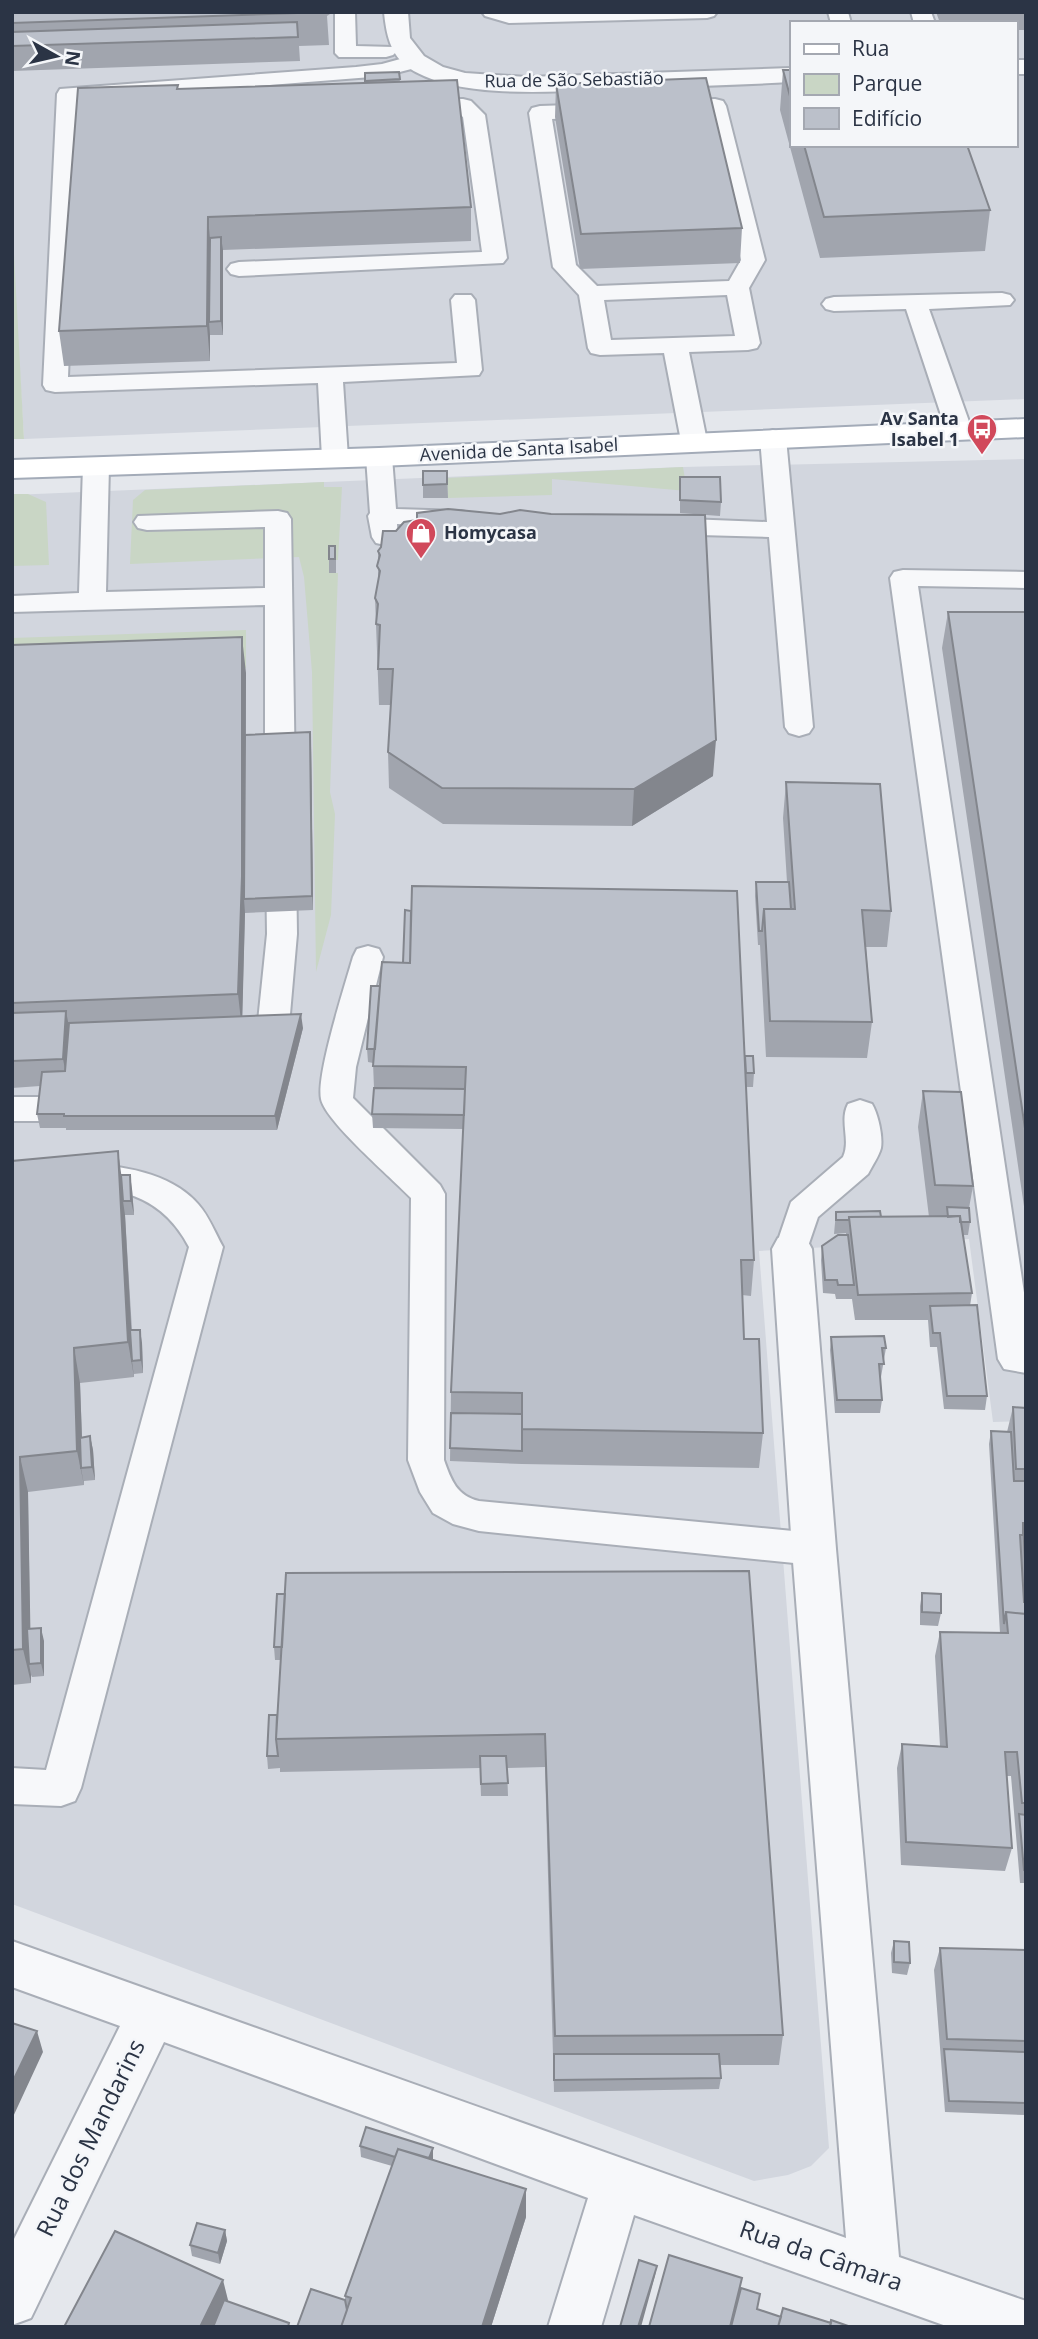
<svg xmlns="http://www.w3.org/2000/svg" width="1038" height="2339" font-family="'Open Sans',sans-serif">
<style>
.built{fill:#d2d6de;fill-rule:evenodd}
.green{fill:#c9d6c5}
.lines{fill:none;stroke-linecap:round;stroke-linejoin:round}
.service-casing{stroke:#a9aeb7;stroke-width:4}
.minor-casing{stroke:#a9aeb7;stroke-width:4}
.primary-casing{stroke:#a3abb8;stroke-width:4}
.service{fill:#f7f8fa;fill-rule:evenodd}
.minor{fill:#f7f8fa;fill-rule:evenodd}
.primary{fill:#fff;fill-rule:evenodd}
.wall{fill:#a1a5ae}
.shaded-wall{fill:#83868d}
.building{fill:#bbc0ca;stroke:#83868d;stroke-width:2}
.labels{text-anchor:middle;stroke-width:5;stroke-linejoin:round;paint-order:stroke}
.far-street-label{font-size:18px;fill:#2b3445;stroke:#f4f6f9}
.far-poi-label{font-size:18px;font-weight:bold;fill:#2b3445;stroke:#f4f6f9;text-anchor:end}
.near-street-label{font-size:24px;fill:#2b3445;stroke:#f4f6f9}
</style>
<rect width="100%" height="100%" fill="#e4e7ec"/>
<path class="built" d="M12,12H1026V399L24,439L12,245ZM791,23H1015V145H791Z
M1026,459V1421L993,1422L969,1239L759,1251L829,2148L811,2166L788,2175L754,2181L12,1904V495L683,467Z"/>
<path class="green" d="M12,217L24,439H12Z
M683,467L687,491L552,479V495L448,498L447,484L425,479Z
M324,482V487H342L338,560H330V573H338L330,792L335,814L331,915L316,972L312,672L304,577L299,557L130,564L133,500L145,490Z
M12,494H28L46,502L49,565L12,566Z
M246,630V668L12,677V638Z"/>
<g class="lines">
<g class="service-casing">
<path id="service" d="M335,12H355L356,46L393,47L397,51L393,55L386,57H339L335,53Z
M482,12H717L714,16L707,18L509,23L485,16Z
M828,12H848L851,23H831Z
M911,12H931L935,23H914Z
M415,55L423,56L426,61L423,66L384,76L79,100L68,377L457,363L451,300L455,295H471L475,300L482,370L479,375L343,382L348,458L344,463L335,466L326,463L322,458L318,383L55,392L46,390L43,385L57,94L60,89L356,67L382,64Z
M415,99H463L471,101L485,115L507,258L503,263L239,276L231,274L227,269L231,264L239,262L482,252L463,117L458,113L407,111L404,106L407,101Z
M715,99L723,101L726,106L765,260L749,288L760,343L757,348L748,350L689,352L707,441L703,446L694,449L685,446L681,441L664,353L600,355L591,353L588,348L579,295L553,267L529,113L532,108L540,106L599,104L607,106L610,111L607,116L552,119L576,265L597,286L729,281L741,260L706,113H658L655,108L658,103L666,101ZM727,295L735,336L611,340L604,300Z
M1002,293L1010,295L1014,300L1010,305L929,309L972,430L968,435L959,438L950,435L946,430L906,309L834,311L826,309L822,304L826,299L834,297Z
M773,430L782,433L786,438L813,727L809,733L799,736L789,733L785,727L769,537L662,534L653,532L649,526L653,520L662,518L767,522L760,438L764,433Z
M379,449L388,452L392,457L396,509L461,511L470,513L474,519L470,525L461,527L397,524L398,537L394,543L385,545L376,543L372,537L368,516L370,513L366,457L370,452Z
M96,458L105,461L109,466L106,592L265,588V527L147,530L138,528L134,522L138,516L278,511L287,513L291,519L295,780L290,787L280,789L270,787L265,780V605L12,612V596L79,593L83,466L87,461Z
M903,570L1026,572V588L918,586L1026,1306V1373L1004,1369L998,1359L890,578L894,572Z
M281,856L292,859L296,866L297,934L286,1060L281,1068L270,1071L259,1068L254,1060L267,934L266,866L270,859Z
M368,946L379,949L383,957L356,1067L353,1098L440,1185L445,1194L444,1460C451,1480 457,1496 479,1501L814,1533L827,1538L833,1549L827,1560L814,1565L479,1531L453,1524L433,1513L420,1492L408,1460L411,1198C393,1179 325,1121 321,1099C316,1075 345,985 353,957L357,949Z
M12,1097H83L95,1101L99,1109L95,1117L83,1121H12Z
M860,1100L872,1104C878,1114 883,1136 881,1148C879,1156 872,1166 868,1174L818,1217L804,1258L792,1262L780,1258L775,1249L791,1202L843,1157C851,1140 839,1121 848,1104Z
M80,1164C120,1165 170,1172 198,1204C209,1216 215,1233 223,1247L81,1788L75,1801L61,1806L12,1804V1768L46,1770L189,1247C151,1174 82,1188 12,1192V1168Z"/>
</g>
<g class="minor-casing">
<path id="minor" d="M384,12H408L410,38L424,56L443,67L465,73L527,77L791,68V82C740,85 688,86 636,88C574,90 462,103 409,68C390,55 386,33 384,12Z
M1015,60H1026V74H1015Z
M792,1234L806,1238L812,1249L836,1549L899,2257L1026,2301V2327H949L634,2215L601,2327H548L588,2198L164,2042L31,2318L12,2325V2243L120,2026L12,1987V1941L846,2238L792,1549L772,1249L778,1238Z"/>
</g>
<g class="primary-casing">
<path id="primary" d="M1026,419V437L379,466L12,478V460L379,448Z"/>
</g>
<use href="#service" class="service"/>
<use href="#minor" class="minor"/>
<use href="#primary" class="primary"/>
</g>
<path class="wall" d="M12,12H333L327,16L329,45L299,46L300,61L12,71Z
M936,12H1026V30H1015V23H940Z
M783,70H791V145H967L990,210L985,251L820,258L780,110Z
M399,72L400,82L471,207V241L223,250V335H210V361L64,366L59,331L178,89L365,83V73Z
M556,84L742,228L740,263L580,269L555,117Z
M447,471L448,498H423V485Z
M680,477L721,502L720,516L680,513Z
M329,546L336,560V573H329Z
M378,551L713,776L632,826L443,824L389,788L388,752L391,705H379L375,598L378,582Z
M948,612H1026V1220L942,648Z
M12,645L246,673V735L311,746L313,910L245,913L242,1016L303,1028L277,1130H66V1128H40L37,1114L40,1086L12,1088Z
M786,782L891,911L887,947H866L872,1022L867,1058L766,1057L760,945H758L755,896L756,882H787L783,818Z
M380,986L745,1056L754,1073L753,1087H746L754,1260L751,1296L742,1295L744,1339L763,1433L759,1468L522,1464L450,1461L451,1392L463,1129L373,1128L372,1114L374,1088L373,1063L368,1062L367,1049Z
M923,1091L973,1186L969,1208L970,1222L968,1235H963L972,1293L970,1306L987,1396L985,1410L944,1409L937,1347H930L928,1320H855L852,1299H836L835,1294L823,1293L821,1260L822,1246L846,1235V1233L834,1234L836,1212L881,1217H929L918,1127Z
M12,1161L122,1175L132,1189L134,1215H125L132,1330L142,1343L143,1373L134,1374V1373V1377L80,1383L82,1437L90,1436L93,1450L95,1480L84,1481V1485L28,1492L30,1629L44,1641V1676L32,1677L31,1675V1683L12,1685Z
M831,1337L886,1348L881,1377H880L882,1400L880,1413H835L830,1350Z
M1013,1407L1026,1408V1883H1020L1011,1776H1007L1012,1848L1005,1871L901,1865L897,1768L902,1744L940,1746L935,1656L940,1632L1000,1633L989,1444L991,1431L1007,1432Z
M749,1571L783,2035L779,2065H720L721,2078L719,2089L554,2092L545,1767L507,1768L508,1796H481L480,1768L280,1772V1768L268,1769L267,1756L277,1715L281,1660H275L274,1647Z
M922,1593L941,1613L938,1626L920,1625V1606Z
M894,1941L910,1963L907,1975L892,1973L891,1953Z
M940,1948L1026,1950V2115L945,2112L934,1970Z
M360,2146L433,2148V2160L526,2189V2217L491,2327H297L345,2300V2296L392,2166L361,2157Z
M225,2230L227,2241L220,2264L192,2256L190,2245Z"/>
<path class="shaded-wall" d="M208,217L211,251L209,322L210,335V361L207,326Z
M221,237L223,250V335L221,321Z
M242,637L246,673L245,899H244L245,913L242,1030L238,994Z
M310,732L311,746L313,910L312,896Z
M716,740L713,776L632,826L634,789Z
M66,1011L71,1037L68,1085L63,1059Z
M301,1014L303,1028L277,1130L275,1116Z
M118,1151L123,1187V1201L125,1215L133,1361H132L134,1377L128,1342Z
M130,1175L132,1189L134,1215L131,1201Z
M140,1330L142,1343L143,1373L141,1360Z
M74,1348L80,1383L83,1468H81L84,1485L77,1451Z
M90,1436L93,1450L95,1480L92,1467Z
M20,1457L28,1492L31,1664H29L31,1675V1683L23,1649Z
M41,1628L44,1641V1676L41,1663Z
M37,2031L43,2052L12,2119V2083Z
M433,2148V2159L427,2177L426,2166Z
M526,2189V2217L491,2327H482Z
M225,2230L227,2241L220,2264L218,2253Z
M657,2266L655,2276L641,2327H638Z
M223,2280L228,2300L214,2327H200Z"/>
<path class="building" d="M12,12H326L12,23Z
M297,22L298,37L12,46V32Z
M783,70H791V100Z
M399,72L400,79L365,81V73Z
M706,78L742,228L581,234L556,84Z
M457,80L471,207L208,217L207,326L59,331L78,88L178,85L177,89Z
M804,145H967L990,210L824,217Z
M221,237V321L209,322L210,238Z
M423,471H447V484L423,485Z
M680,477H720L721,502L680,500Z
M448,509L500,514L520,510L551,514L705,515L716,740L634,789L442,788L388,752L393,669H378L380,625L376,624L378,604L375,598L380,571L377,566L380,555L378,551L381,547L383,531H396L404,522L417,520V513Z
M329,546H335V559H329Z
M948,612H1026V1135Z
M242,637V876L238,994L12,1003V645Z
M310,732L312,896L244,899L245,735Z
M786,782L880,784L891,911L862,910L872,1022L770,1021L764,909H795Z
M756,882H789L791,909H764L762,931H759Z
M412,886L737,891L754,1260H741L744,1339H759L763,1433L522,1429V1393L451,1392L466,1067L373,1066L382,962L410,963Z
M405,910L411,911L410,963H403Z
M371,986H380L375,1049H367Z
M66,1011L63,1059L12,1061V1013Z
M301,1014L275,1116H64V1114H37L42,1072L65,1071L69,1023Z
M745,1056H753L754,1073H746Z
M374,1088L465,1089L464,1115L372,1114Z
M923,1091L961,1092L973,1186L935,1185Z
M118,1151L128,1342L74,1348L77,1451L20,1457L23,1649L12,1650V1161Z
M121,1175H130L131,1201H123Z
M947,1207L969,1208L970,1222H960V1216L948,1217Z
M880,1211L881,1217H849V1220H836V1212Z
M960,1216L972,1293L858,1295L849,1217Z
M838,1235H848L854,1285H838L837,1280H825L822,1246Z
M977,1305L987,1396H947L940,1333H933L930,1306Z
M130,1330H140L141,1360L132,1361Z
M884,1336L886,1348H882L884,1364H879L882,1400H837L831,1337Z
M1013,1407L1026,1408V1469H1016Z
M451,1413L522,1414V1451L450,1448Z
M991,1431L1011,1432L1014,1481H1026V1523H1023V1535H1020L1024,1602H1026V1614L1006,1612L1004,1624Z
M90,1436L92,1467L81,1468L80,1438Z
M1023,1523H1026V1577Z
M749,1571L783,2035L555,2036L545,1734L276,1739L286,1573Z
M922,1593L941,1594V1613L922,1612Z
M277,1594H285L282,1647H274Z
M1006,1612L1026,1614V1803H1022L1017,1752H1005L1012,1848L906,1842L902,1744L947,1747L940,1632L1008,1633Z
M41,1628V1663L29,1664L27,1629Z
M269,1715H277L276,1739L278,1756H267Z
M480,1756H506L508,1783L481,1784Z
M1019,1814L1026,1815V1871L1024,1870Z
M894,1941L909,1942L910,1963L894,1962Z
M940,1948L1026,1950V2041L947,2039Z
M12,2023L37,2031L12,2083Z
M944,2049L1026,2052V2103L949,2101Z
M554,2054H719L721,2078L554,2080Z
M366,2127L433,2148L429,2158L398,2149L395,2157L360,2146Z
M398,2149L526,2189L482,2327H341L351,2298L345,2296Z
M197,2223L225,2230L218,2253L190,2245Z
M115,2231L223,2280L200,2327H64Z
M669,2255L742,2278L730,2327H649Z
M639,2260L657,2266L638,2327H620Z
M741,2288L760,2294L757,2309L781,2317L778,2327H731Z
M311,2289L345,2300L347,2310L341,2327H297Z
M224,2300L289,2323L288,2327H213Z
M783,2308L831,2323L830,2327H778Z
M831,2320L851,2327H830Z"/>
<defs>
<g id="bus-pin" transform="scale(1.575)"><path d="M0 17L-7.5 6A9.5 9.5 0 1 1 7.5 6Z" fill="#d1495b" stroke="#f4f6f9"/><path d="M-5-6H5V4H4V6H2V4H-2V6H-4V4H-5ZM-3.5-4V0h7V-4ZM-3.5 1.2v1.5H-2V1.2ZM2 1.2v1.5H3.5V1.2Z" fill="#fff"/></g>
<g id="shop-pin" transform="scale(1.575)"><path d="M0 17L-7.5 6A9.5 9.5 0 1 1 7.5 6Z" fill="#d1495b" stroke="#f4f6f9"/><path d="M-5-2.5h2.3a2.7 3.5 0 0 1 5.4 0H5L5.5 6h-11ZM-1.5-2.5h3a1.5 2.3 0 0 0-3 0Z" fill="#fff"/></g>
</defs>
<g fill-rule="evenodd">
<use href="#bus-pin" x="982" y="429"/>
<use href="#shop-pin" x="421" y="533"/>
</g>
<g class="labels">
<g class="far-street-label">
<text transform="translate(574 80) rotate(-1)" y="6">Rua de São Sebastião</text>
<text transform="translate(519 450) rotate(-3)" y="6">Avenida de Santa Isabel</text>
</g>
<g class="far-poi-label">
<text x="959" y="425">Av Santa<tspan x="959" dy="21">Isabel 1</tspan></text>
<text x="444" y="539" text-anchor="start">Homycasa</text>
</g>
<g class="near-street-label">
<text transform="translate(91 2138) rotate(-64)" y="8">Rua dos Mandarins</text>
<text transform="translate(821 2256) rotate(19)" y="8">Rua da Câmara</text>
</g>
</g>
<rect width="1038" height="2339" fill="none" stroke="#2b3445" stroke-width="28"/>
<rect x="790" y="21" width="228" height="126" fill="#f4f6f9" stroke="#a4a8b1" stroke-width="2"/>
<rect x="804" y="44" width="35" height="10" fill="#ffffff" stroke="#a4a8b1" stroke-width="2"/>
<text x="852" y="56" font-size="21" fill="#2b3445">Rua</text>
<rect x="804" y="74" width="35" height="21" fill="#c9d6c5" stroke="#a4a8b1" stroke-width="2"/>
<text x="852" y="91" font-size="21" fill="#2b3445">Parque</text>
<rect x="804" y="108" width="35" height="21" fill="#bbc0ca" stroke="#a4a8b1" stroke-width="2"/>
<text x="852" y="126" font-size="21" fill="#2b3445">Edifício</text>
<g transform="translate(56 56) rotate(98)" stroke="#f4f6f9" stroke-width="5" paint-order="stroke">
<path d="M0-5L12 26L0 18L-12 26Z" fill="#2b3445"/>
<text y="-10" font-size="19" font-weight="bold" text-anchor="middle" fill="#2b3445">N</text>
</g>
</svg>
